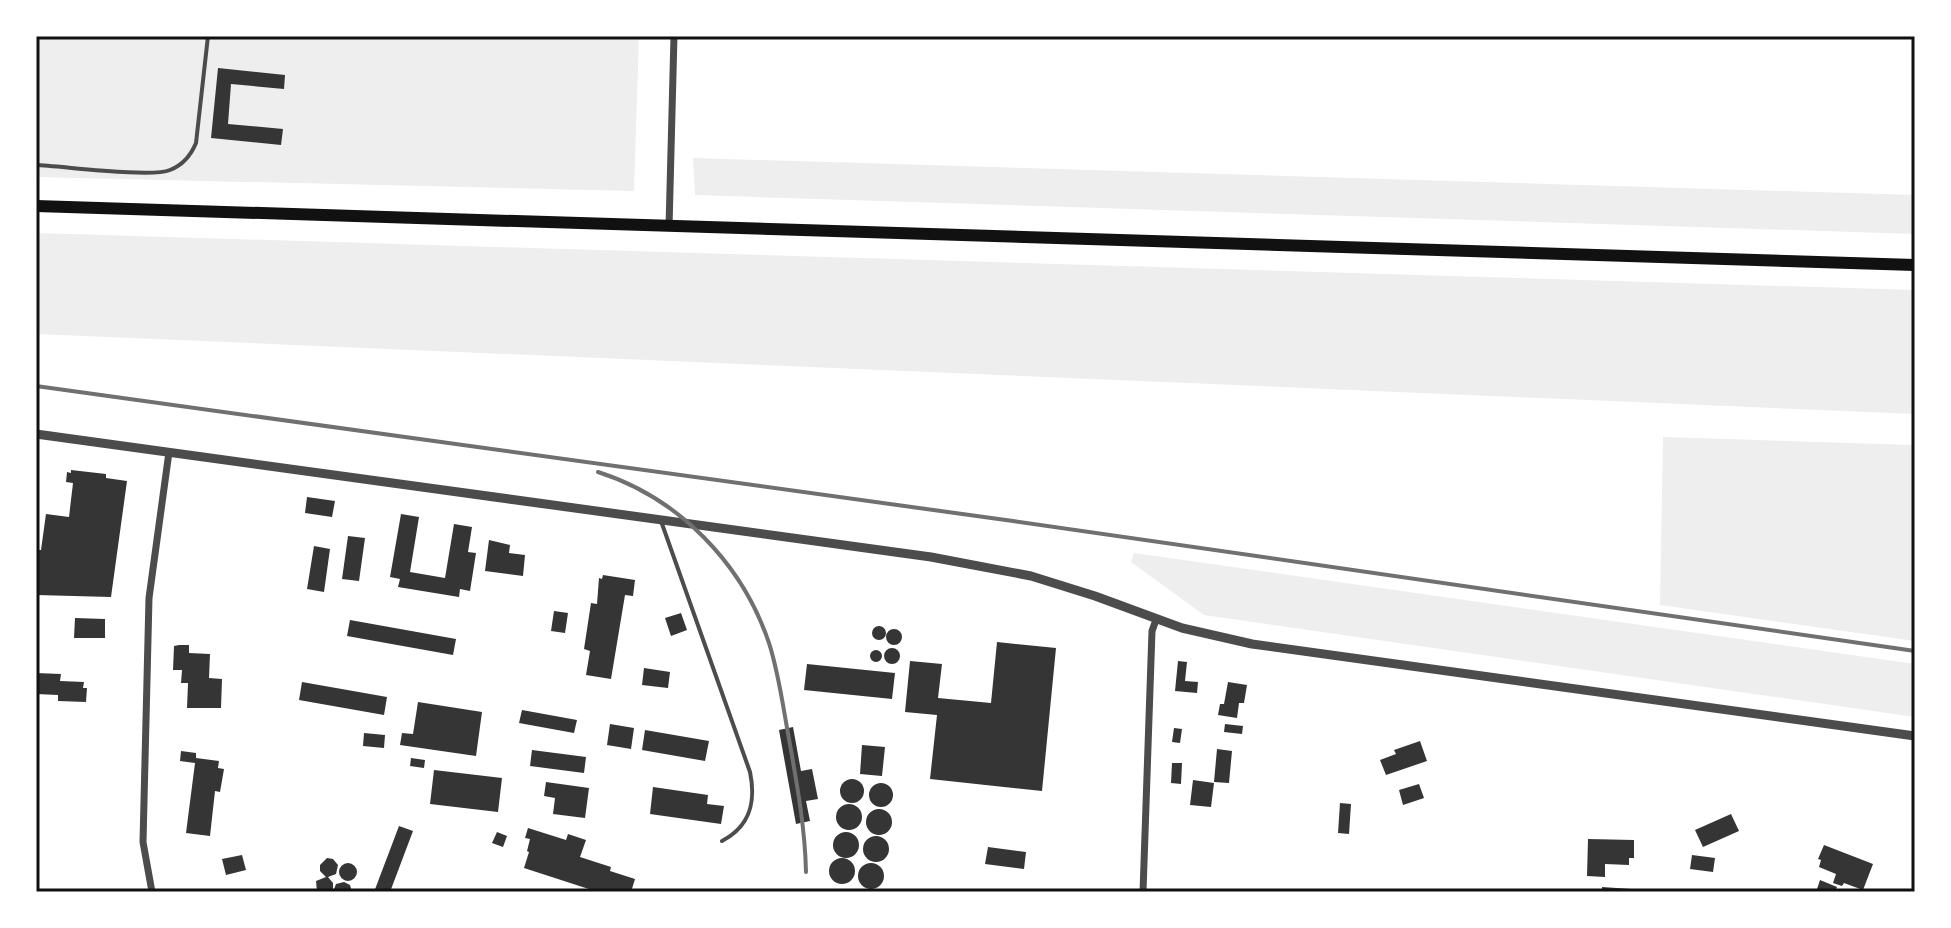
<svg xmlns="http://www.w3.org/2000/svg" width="1951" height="928" font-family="Jost,sans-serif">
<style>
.green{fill:#eee}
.building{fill:#353535}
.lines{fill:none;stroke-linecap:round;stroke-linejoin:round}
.service{stroke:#4c4c4c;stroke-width:4}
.minor{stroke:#4c4c4c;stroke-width:7}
.tertiary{stroke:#4c4c4c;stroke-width:9}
.trunk{stroke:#111;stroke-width:12}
.rail{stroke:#707070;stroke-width:4}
.neatline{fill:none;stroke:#111;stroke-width:3}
</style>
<rect width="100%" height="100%" fill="#fff"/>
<path class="green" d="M36,36H639L634,191L36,177Z
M693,158L1915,195V234L695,195Z
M36,233L1915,290V414L36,334Z
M1663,437L1915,445V641L1660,605Z
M1134,553L1915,664V717L1204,615L1131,562Z"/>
<path class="building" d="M218,68L285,75L284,89L231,84L228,124L283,129L281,145L211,138Z
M71,470L106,474V478L127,481L111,597L36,595V550H41L46,514L69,517L73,483L66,482L67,472L71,473Z
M307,497L335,501L332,517L305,513Z
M401,514L419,517L410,572L445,578L454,524L472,527L468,552L476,553L470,591L460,589L459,597L398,587L400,579L390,577Z
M348,536L365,538L359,581L342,579Z
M489,540L510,545L509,553L525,555L523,576L485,571Z
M314,546L330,549L324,592L307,589Z
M603,575L635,580L633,596L625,595L611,679L586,675L590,651L584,649L591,603L597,604L599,578L602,579Z
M554,611L568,613L565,633L551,631Z
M681,613L687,630L671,636L665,618Z
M75,618L105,619V638H74Z
M350,620L456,639L453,655L347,636Z
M872 633a7 7 0 1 1 14 0a7 7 0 1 1-14 0Z
M886 637a8 8 0 1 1 16 0a8 8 0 1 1-16 0Z
M997,642L1056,648L1042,791L930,779L937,715L905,712L910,661L942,664L938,698L991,703Z
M179,645H189V653L210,654L209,678L222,679L221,708H187L188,683H181L182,670H173L174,646Z
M884 656a8 8 0 1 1 16 0a8 8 0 1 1-16 0Z
M870 656a6 6 0 1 1 12 0a6 6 0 1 1-12 0Z
M1178,661L1187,662L1185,681L1198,682L1197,693L1175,691Z
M807,664L895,673L892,699L804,690Z
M644,668L670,672L668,688L642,685Z
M36,673L61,674L60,681L84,682L83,688H87L86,702L58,701V695L36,694Z
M302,682L387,697L384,715L299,700Z
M1228,682L1247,685L1244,703H1239L1237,718L1218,715L1220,704H1224Z
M418,702L482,712L476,756L400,745L402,733L413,734Z
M522,710L577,720L574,733L519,723Z
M610,724L634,728L631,749L607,745Z
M1225,724L1243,726L1242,734L1224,732Z
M793,727L801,771L812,769L818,799L806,801L810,821L796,824L779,730Z
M1174,728L1182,729L1180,743L1172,742Z
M645,730L709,741L705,761L642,750Z
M364,733L385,735L384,748L363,746Z
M1420,741L1427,761L1386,775L1380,760L1396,754L1394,750Z
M862,745L885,747L882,776L860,774Z
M1217,749L1232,751L1229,783L1214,782Z
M532,750L586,757L584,773L530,766Z
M181,751L196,753V758L219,761L218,768L224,769L220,792L215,791L210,836L186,833L195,763L180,761Z
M411,758L425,760L424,768L410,766Z
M1172,763H1182L1181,784L1171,783Z
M434,770L502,778L498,812L430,804Z
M840 791a12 12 0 1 1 24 0a12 12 0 1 1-24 0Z
M1193,780L1214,783L1211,807L1190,805Z
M546,782L589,788L585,818L553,814L555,798L544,796Z
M869 795a12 12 0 1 1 24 0a12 12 0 1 1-24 0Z
M1419,784L1424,798L1403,805L1399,790Z
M653,787L708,795L707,804L724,806L721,824L650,814Z
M1340,803L1351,804L1349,834L1338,833Z
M836 817a13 13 0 1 1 26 0a13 13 0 1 1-26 0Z
M866 822a13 13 0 1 1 26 0a13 13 0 1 1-26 0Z
M1731,814L1739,831L1703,847L1695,830Z
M399,826L413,831L390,892H374Z
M528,828L566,840L568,834L586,840L580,857L611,867L610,871L635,879L631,892H598L524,868L529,852L527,851L530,839L525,838Z
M497,832L507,836L503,847L492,843Z
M833 845a13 13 0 1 1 26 0a13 13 0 1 1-26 0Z
M863 849a13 13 0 1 1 26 0a13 13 0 1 1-26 0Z
M1588,839L1634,840V858H1629V865L1605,864V877L1587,876Z
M1824,845L1873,864L1863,890L1844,883L1842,886L1833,883L1836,874L1819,867L1821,860L1818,859Z
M988,847L1026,852L1024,869L985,864Z
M242,855L246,870L226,875L222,859Z
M1692,855L1715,858L1713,872L1690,869Z
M327,858L333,859L338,865L336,874L328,877L333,883V890L331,892H317L316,881L326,877L320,871V865Z
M829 871a13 13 0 1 1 26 0a13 13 0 1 1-26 0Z
M339 872a9 9 0 1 1 18 0a9 9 0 1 1-18 0Z
M858 876a13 13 0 1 1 26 0a13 13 0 1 1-26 0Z
M1820,880L1837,887L1835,892H1816Z
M344,882L350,885L352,892H333L336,884Z
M1602,887L1631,889V892H1602Z"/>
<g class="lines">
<path class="service" d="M36,165C62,166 151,178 170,170C183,165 191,155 196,143L208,36
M661,521L750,772C756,801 751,826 722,841"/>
<path class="minor" d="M669,227L674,36
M152,892L143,842L149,598L169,452
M1143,892L1152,631L1156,620"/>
<path class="tertiary" d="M36,434L931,557L1031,576L1095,596L1182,628L1252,644L1915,736"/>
<path class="trunk" d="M36,206L1915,265"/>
<path class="rail" d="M36,386L1013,521L1915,651
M598,472C679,498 742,563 769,643C779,674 783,707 789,739C797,784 805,827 806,872"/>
</g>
<rect width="1951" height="928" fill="none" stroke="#ffffff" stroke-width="76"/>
<rect x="38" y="38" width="1875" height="852" class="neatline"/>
</svg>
